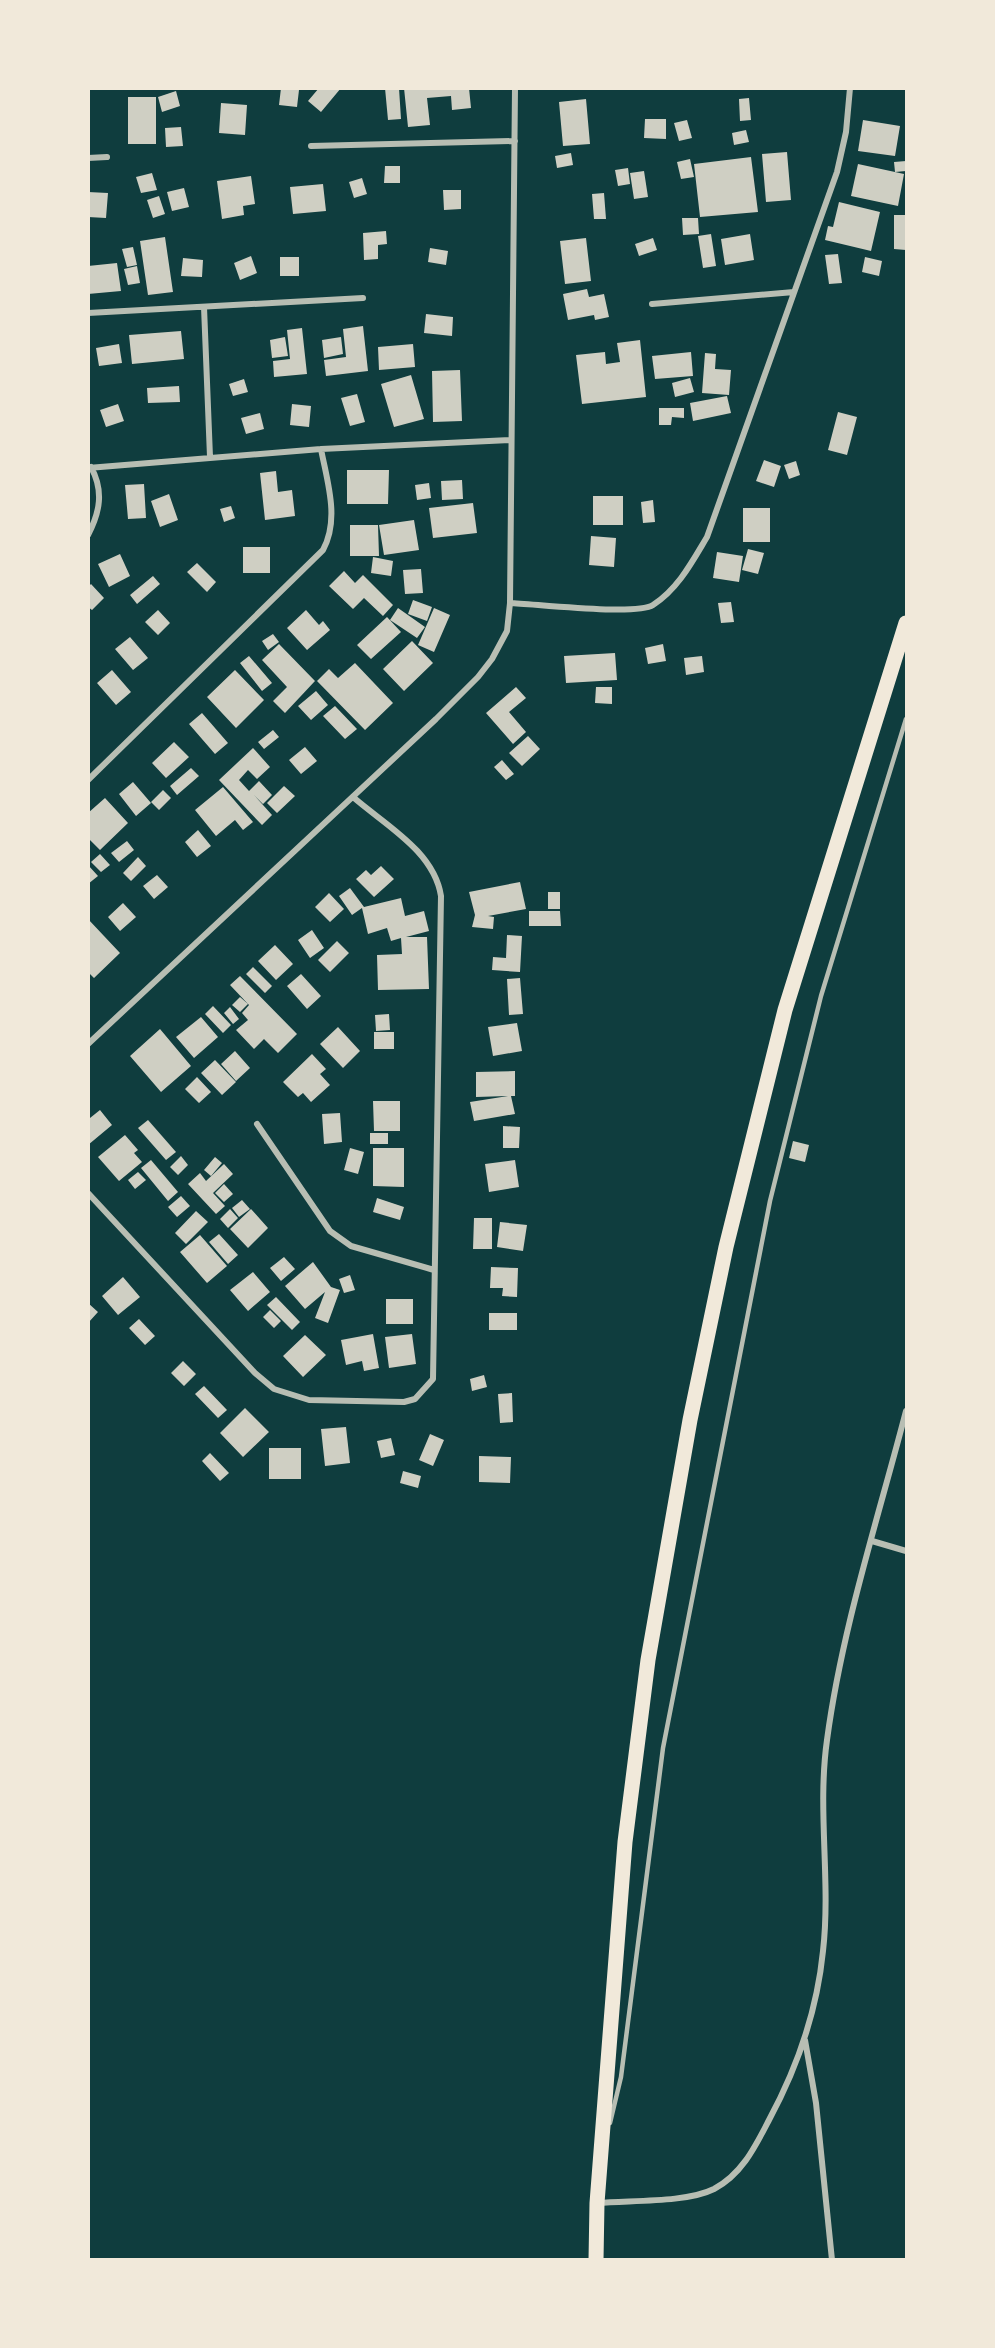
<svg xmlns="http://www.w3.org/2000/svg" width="995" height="2348" font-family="'PT Sans',sans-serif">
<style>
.building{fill:#cfcfc3}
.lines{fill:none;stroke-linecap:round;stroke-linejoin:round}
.service{stroke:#b8beb3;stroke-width:4.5}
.minor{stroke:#b8beb3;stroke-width:6}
.trunk{stroke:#f1e9da;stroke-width:15}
</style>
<rect width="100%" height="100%" fill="#0f3d3e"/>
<path class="building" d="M281,88L299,90L297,107L279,105Z
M319,88H341L321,112L308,101Z
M385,88H399L401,119L388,120Z
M404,88H469L471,108L452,110L451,96L427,98L430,125L408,127Z
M176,91L180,106L162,112L158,97Z
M128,97H156V144H128Z
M749,98L751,120L740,121L739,99Z
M586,99L590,144L563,146L559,102Z
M221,103L247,105L245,135L219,133Z
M645,119H666V139L644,138Z
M687,120L692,138L679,141L674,123Z
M863,120L900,126L895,156L858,151Z
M181,127L183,146L166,147L165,128Z
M746,130L749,142L734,145L732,133Z
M787,152L791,200L766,202L762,154Z
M571,153L573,165L557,168L555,156Z
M751,157L758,212L700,217L694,164Z
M690,159L694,177L681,179L677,162Z
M906,161V171L895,172L904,174L898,206L851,196L858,164L895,172L894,162Z
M385,166H400V183H384Z
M628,168L630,184L618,186L615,170Z
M644,171L648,197L634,199L630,173Z
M152,173L157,190L141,193L136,177Z
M251,176L255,204L243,206L244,215L222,219L217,181Z
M362,178L367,194L354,198L349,182Z
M323,184L326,211L293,214L290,187Z
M184,188L189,207L172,211L167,192Z
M443,190H461V209L444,210Z
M88,192L108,193L106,218L88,217Z
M604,193L606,219H594L592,194Z
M159,196L165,214L153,218L147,200Z
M839,202L880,212L871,251L825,240L828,226L833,227Z
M894,215H906V250L894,249Z
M682,218H698L699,234L683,235Z
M386,231L387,244L378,245V259L364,260L363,233Z
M711,234L716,266L703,268L698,236Z
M750,234L754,260L725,265L721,239Z
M165,237L173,292L148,295L140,241Z
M586,238L591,281L565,284L560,241Z
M653,238L657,250L639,256L635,244Z
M133,247L137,265L127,267L122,249Z
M430,248L448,251L446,265L428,262Z
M838,254L842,283L829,284L825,255Z
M251,256L257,273L240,280L234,263Z
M280,257H299V276H280Z
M865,257L882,261L879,276L862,272Z
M183,258L203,260L202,277L181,276Z
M117,263L121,291L88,294V266Z
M137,266L140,283L128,285L124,269Z
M587,289L589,297L604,294L609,317L595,320L594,315L568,320L563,294Z
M426,314L453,317L452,336L424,333Z
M363,326L368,371L326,376L324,360L346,357L343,329Z
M302,328L307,374L274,377L273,361L290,359L287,330Z
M181,331L184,359L132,364L129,335Z
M285,337L288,356L272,358L270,340Z
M341,337L343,354L324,358L322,340Z
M640,340L646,397L582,404L576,355L605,352L606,364L620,362L617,343Z
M119,344L122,363L99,366L96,348Z
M413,344L415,367L379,370L378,347Z
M691,352L693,376L655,379L652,356Z
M705,353L716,354L715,369L731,370L729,395L702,393Z
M460,370L462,421L433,422L432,371Z
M411,375L424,419L394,427L381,384Z
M690,378L694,392L675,397L672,383Z
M244,379L248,392L233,396L229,384Z
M179,386L180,402L148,403L147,388Z
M357,394L365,422L350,426L341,398Z
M727,396L731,413L693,421L690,403Z
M118,404L124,421L106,427L100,410Z
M292,404L311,406L309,427L290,425Z
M659,408H684V418L672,417L671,425H659Z
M838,412L857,417L847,455L828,450Z
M260,413L264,429L246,434L241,418Z
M764,460L781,466L774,487L756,481Z
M796,461L800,475L789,479L784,465Z
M347,470H389L388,504H347Z
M276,471L278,492L292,490L295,516L265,520L260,473Z
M462,480L463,499L442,500L441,481Z
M429,483L431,498L417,500L415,485Z
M144,484L146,518L128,519L125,485Z
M169,494L178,520L160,527L151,501Z
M593,496H623V525H593Z
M653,500L655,522L643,523L641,502Z
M473,503L477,533L433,538L429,508Z
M231,506L235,518L224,522L220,509Z
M743,508H770V542H743Z
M414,520L419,550L384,555L379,525Z
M350,525H378L379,556H350Z
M591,536L616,538L614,567L589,565Z
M243,547H270V573H243Z
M748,549L764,553L758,574L742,570Z
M717,552L743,556L739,582L713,578Z
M120,554L130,576L109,587L98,564Z
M373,557L393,561L391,576L371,573Z
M197,563L216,582L207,592L187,572Z
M421,569L423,593L405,594L403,570Z
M344,571L355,583L363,575L393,605L383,616L364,598L353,609L329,586Z
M153,576L160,584L137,604L130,595Z
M91,584L104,598L92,610L88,607V587Z
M413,600L432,607L427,621L408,614Z
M731,602L734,622L721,623L718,603Z
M398,608L425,627L417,638L390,620Z
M434,608L450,615L434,652L418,645Z
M158,610L170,623L158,635L145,622Z
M306,610L319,625L323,621L330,630L307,650L287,628Z
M387,617L401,632L371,659L357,645Z
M273,634L279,642L268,650L262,641Z
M130,637L148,658L133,670L115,649Z
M412,641L433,663L404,691L383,669Z
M279,644L315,681L285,713L273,701L287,687L262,660Z
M663,644L666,661L648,664L645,648Z
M615,653L617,680L566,683L564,656Z
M249,656L272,683L262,691L240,663Z
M702,656L704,672L686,675L684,658Z
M355,663L393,703L365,730L317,681L329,669L338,678Z
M112,670L131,692L116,705L97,683Z
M235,670L264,700L236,728L207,697Z
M516,687L526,698L509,712L526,732L513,744L486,713Z
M596,687H612V704L595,703Z
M316,691L328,705L311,720L298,706Z
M335,706L357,729L345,739L323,716Z
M202,713L228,743L215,754L189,724Z
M273,730L279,737L264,749L258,742Z
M528,736L540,749L522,766L509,753Z
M174,742L189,757L166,778L152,763Z
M305,747L317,761L301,774L289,760Z
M253,748L270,767L257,779L248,770L239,780L249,791L259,781L272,795L263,804L254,795L272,815L262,825L219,780Z
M502,760L514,774L506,780L494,767Z
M191,768L199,776L177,795L170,786Z
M133,782L151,803L136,816L119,794Z
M284,786L295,796L277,813L267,803Z
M223,787L253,822L243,830L235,820L216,836L195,810Z
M163,790L171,798L159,810L151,802Z
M105,798L128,823L100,850L88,838V813Z
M198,830L211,846L197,857L185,842Z
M127,841L134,850L119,862L111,853Z
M100,854L110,865L101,872L91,862Z
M138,857L146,866L131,881L123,873Z
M88,865L98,876L88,884Z
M381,866L394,879L374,897L356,879L366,870L371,875Z
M157,875L168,887L154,899L143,886Z
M520,882L526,909L488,916L494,917L493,929L472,927L475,915L469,892Z
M350,888L364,907L401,898L405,916L424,911L429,931L406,937H427L429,989L378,990L377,955L402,954L401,938L391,941L387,928L368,934L362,908L352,915L339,896Z
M548,892H560V909H548Z
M329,893L344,909L330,922L315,907Z
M123,903L136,917L120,931L108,917Z
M529,911H560L561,926H529Z
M88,919L120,953L94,978L88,972Z
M312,930L324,948L310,958L298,940Z
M507,935L522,936L520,972L492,970L493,957L506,958Z
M337,941L349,953L330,972L318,960Z
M275,945L293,964L276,980L258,961Z
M253,967L272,986L265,993L246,974Z
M301,974L321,996L307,1009L287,986Z
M240,976L297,1034L278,1053L264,1039L254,1049L236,1030L248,1020L242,1013L249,1005L230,985Z
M520,978L523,1014L509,1015L507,979Z
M240,997L248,1004L240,1012L232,1005Z
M213,1006L231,1025L223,1033L205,1014Z
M230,1007L239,1019L233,1024L224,1013Z
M389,1014L390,1030L376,1031L375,1015Z
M201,1017L218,1037L194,1058L176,1037Z
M517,1023L522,1051L493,1056L488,1027Z
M338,1027L360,1051L343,1068L320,1044Z
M160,1029L191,1066L161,1092L130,1056Z
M374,1032H394V1049H374Z
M235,1051L250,1068L236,1081L221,1064Z
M312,1054L326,1069L320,1074L330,1085L311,1102L303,1093L298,1097L283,1082Z
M215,1060L236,1082L222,1095L201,1073Z
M515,1071V1096H511L515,1114L474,1121L470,1102L508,1096L476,1097V1072Z
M197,1077L211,1092L199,1103L185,1089Z
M373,1101H400V1131H374Z
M100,1110L112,1125L88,1145V1115L90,1118Z
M340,1113L342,1142L324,1144L322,1114Z
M148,1120L176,1152L166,1160L138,1128Z
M503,1126L520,1127L519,1148H503Z
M370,1133H388V1144H370Z
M125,1135L138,1150L134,1153L142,1162L119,1181L98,1157Z
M793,1141L809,1145L805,1162L789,1158Z
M350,1148L364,1152L358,1174L344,1170Z
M373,1148H404V1187L373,1186Z
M181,1156L188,1165L178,1175L170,1167Z
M215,1157L222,1163L211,1176L204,1170Z
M151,1160L178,1192L168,1201L141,1168Z
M515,1160L519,1187L489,1192L485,1164Z
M224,1164L233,1174L213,1193L225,1206L216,1214L188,1184L200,1173L206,1181Z
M138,1172L146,1180L135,1189L128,1180Z
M224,1184L233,1194L224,1202L215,1193Z
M181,1196L190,1206L177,1217L168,1207Z
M377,1198L404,1207L400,1220L373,1212Z
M242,1200L250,1209L239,1217L232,1208Z
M230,1209L238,1218L228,1228L220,1219Z
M251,1209L268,1228L248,1248L230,1229Z
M196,1211L208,1222L186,1244L175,1233Z
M474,1218H492V1249H473Z
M500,1222L527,1225L523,1251L497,1247Z
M219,1234L238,1255L228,1264L209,1242Z
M200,1235L227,1266L207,1283L180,1252Z
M284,1257L295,1269L281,1281L270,1268Z
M313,1262L331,1287L340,1290L328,1323L315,1318L325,1292L305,1309L285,1286Z
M491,1267L518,1268L517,1297L502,1296L503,1288H490Z
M253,1272L270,1292L248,1311L230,1290Z
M350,1275L355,1290L344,1293L339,1279Z
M123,1277L140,1297L118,1315L102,1296Z
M276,1297L300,1322L292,1330L267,1305Z
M386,1299H413V1324H386Z
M88,1303L98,1312L88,1323Z
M270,1310L281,1321L274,1328L263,1317Z
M489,1313H517V1330H489Z
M139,1319L155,1336L145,1345L129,1328Z
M373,1334L379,1368L364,1371L362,1361L346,1365L341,1340Z
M412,1334L416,1364L389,1368L385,1337Z
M305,1335L326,1355L303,1377L283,1356Z
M183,1361L196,1374L184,1386L171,1373Z
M484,1375L487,1387L472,1391L470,1379Z
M204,1386L227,1410L218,1418L195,1394Z
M512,1393L513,1422L500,1423L498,1394Z
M245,1408L269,1432L243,1457L220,1433Z
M346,1427L350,1463L325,1466L321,1429Z
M430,1434L444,1440L433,1466L419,1460Z
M391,1438L395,1455L381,1458L377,1441Z
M269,1448H301V1479H269Z
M210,1453L229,1473L220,1481L202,1461Z
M479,1456L511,1457L510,1483L479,1482Z
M403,1471L421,1476L418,1488L400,1483Z"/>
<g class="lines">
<path class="service" d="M610,2123L621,2077L663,1748L770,1201L821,996L906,719"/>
<path class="minor" d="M311,146L515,141
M88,158L107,157
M652,304L794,292
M204,307L210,457
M88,313L363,298
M88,468L321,449L510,440
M88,535C100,512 104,491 91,467
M510,603C536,604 636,616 653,605C678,589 692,562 707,537L837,172L846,132L850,88
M88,780L323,550C340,519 327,481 321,449
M88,1044L436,719L478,677L492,659L507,631L510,603L515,88
M257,1124L330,1231L351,1246L434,1270
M88,1193L255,1373L274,1389L309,1400L404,1402L415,1399L433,1379L441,896C434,851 385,825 353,797
M872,1541L906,1551
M805,2040L816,2103L832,2260
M598,2203C630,2200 686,2203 714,2189C742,2174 755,2147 769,2120C797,2068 817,2011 823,1951C831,1881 817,1810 827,1740C842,1628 878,1519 906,1411"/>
<path class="trunk" d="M596,2260L597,2203L625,1842L648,1660L690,1420L726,1247L785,1010L906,623"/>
</g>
<rect width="995" height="2348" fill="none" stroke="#f1e9da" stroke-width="180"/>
</svg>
